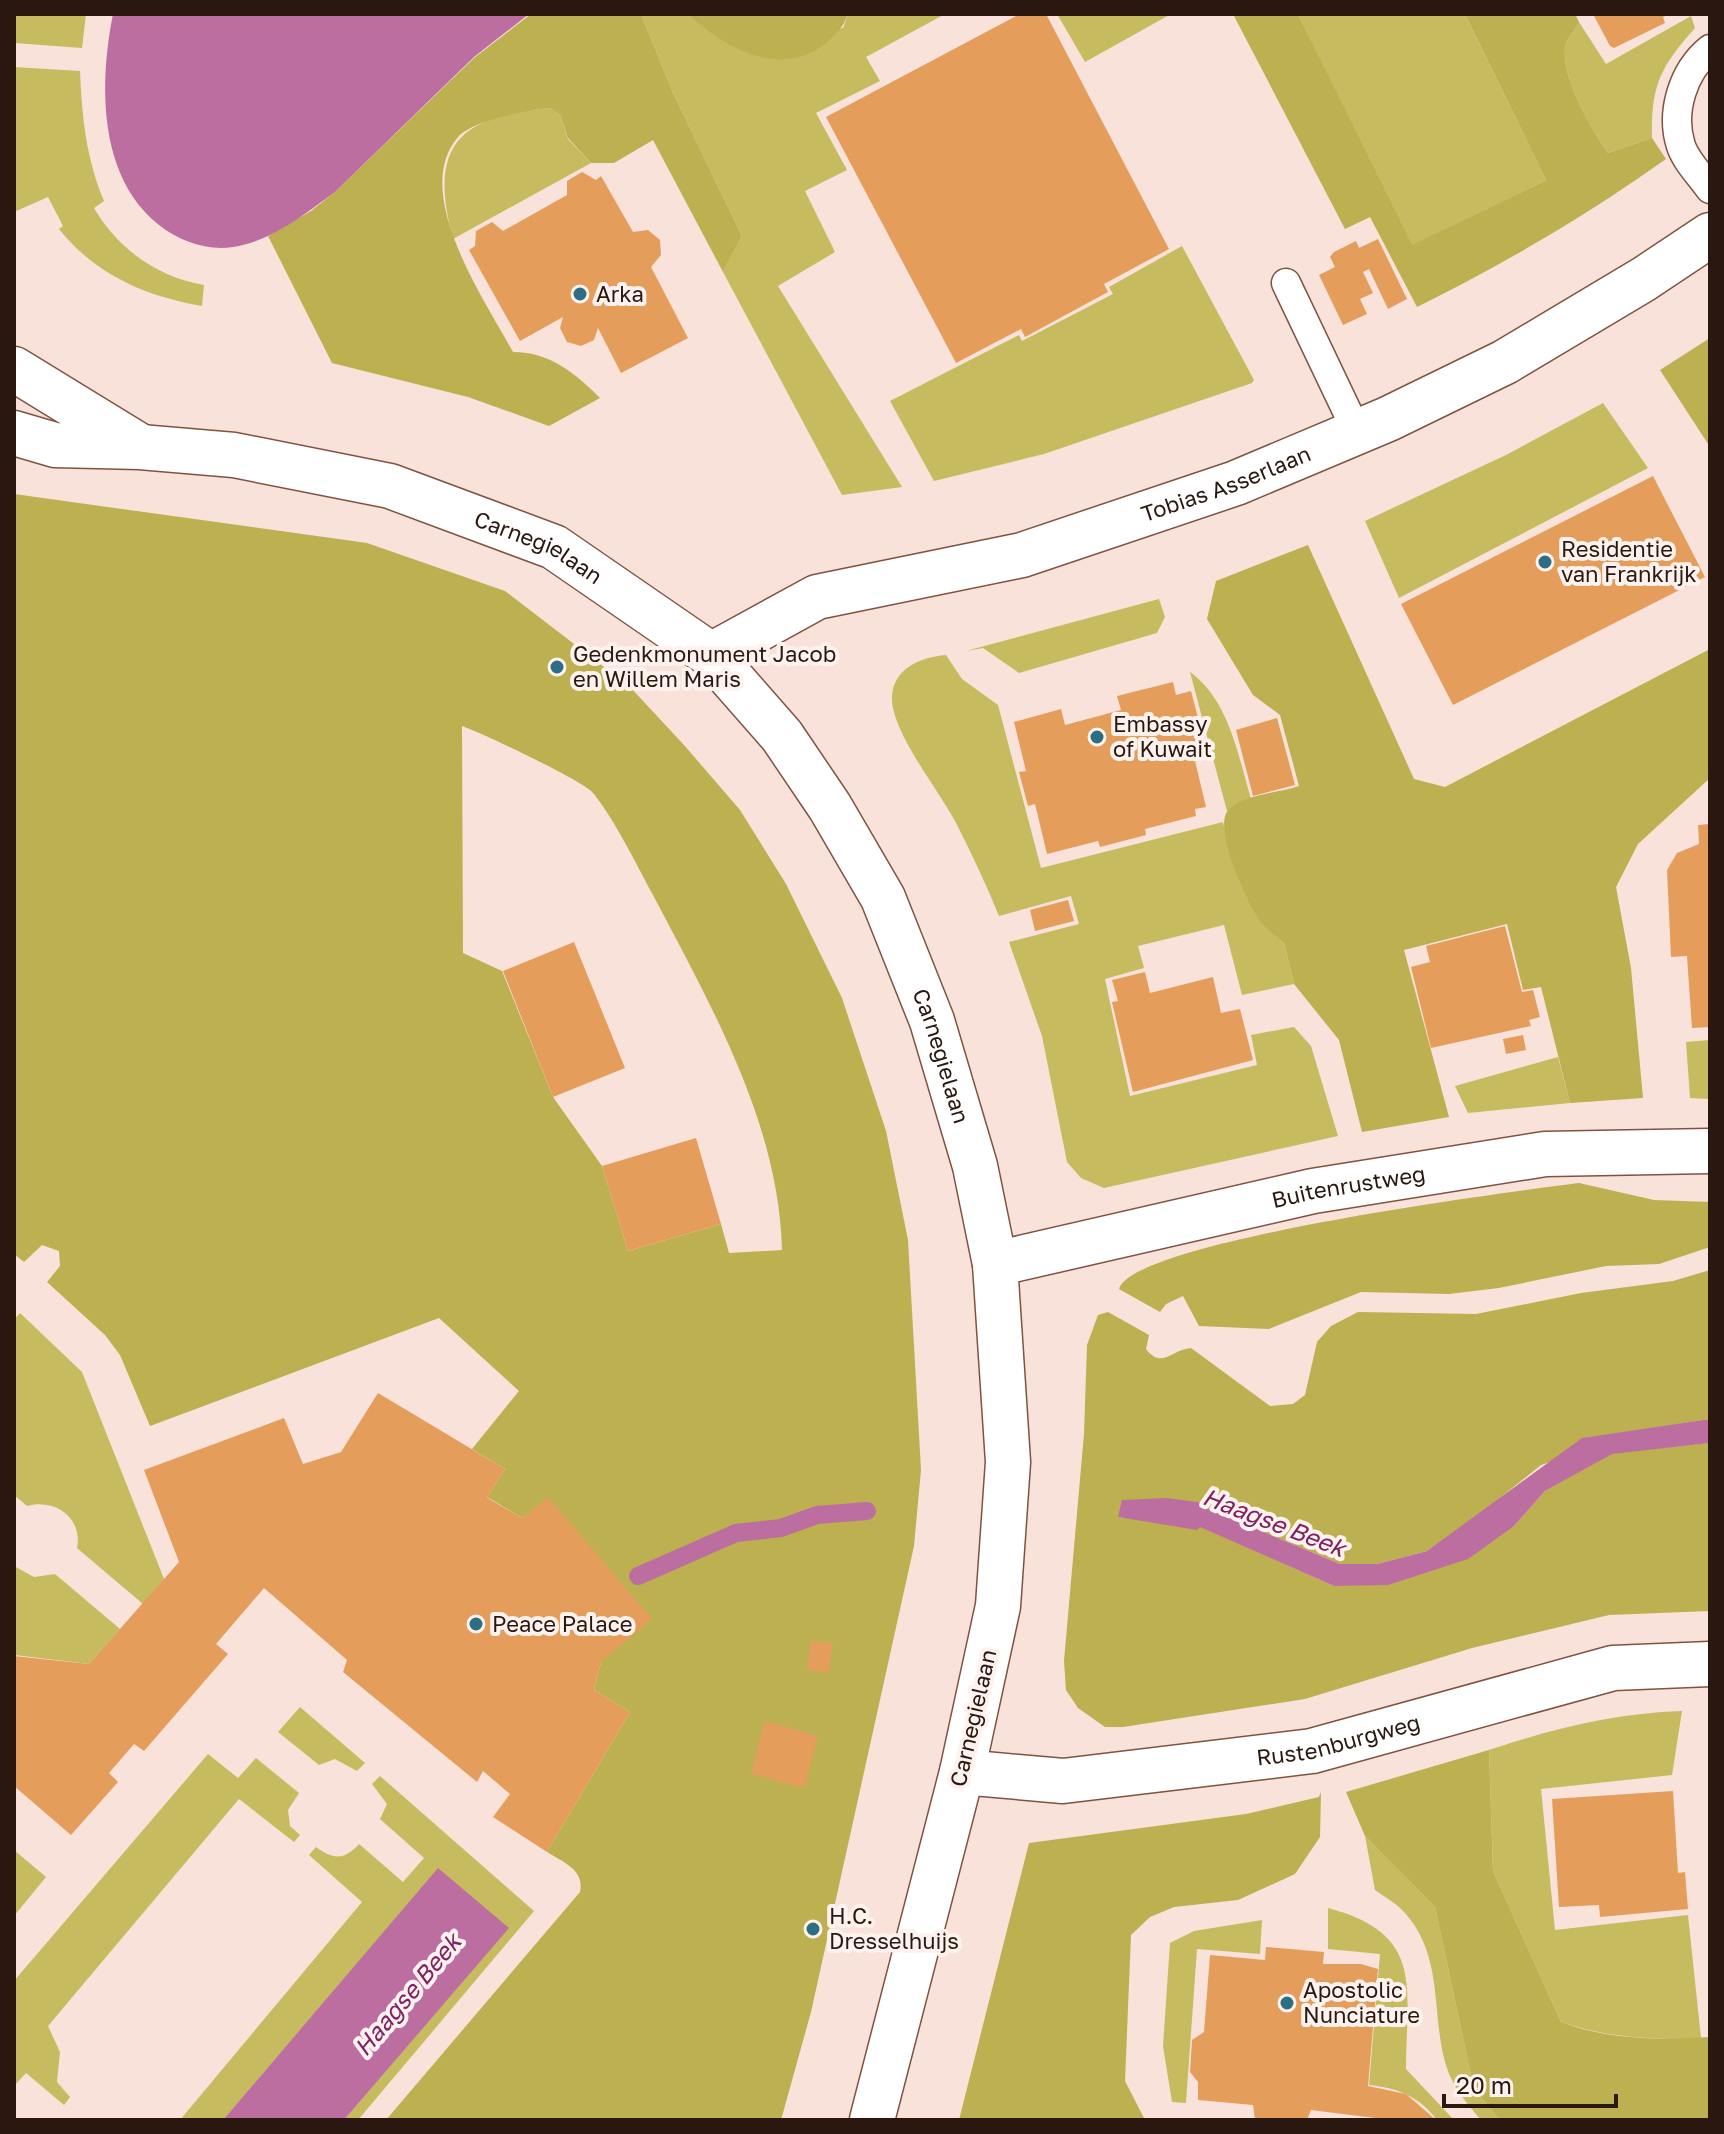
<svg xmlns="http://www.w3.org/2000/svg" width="1724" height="2134" font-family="'Golos Text',sans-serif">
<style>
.green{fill:#c7bb5f}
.forest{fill:#bcb050;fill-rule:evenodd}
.water{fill:#bd6ea0}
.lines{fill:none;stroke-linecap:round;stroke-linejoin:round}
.stream{stroke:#bd6ea0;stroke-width:18}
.building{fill:#e59d5c}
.lane-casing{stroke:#805341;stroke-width:31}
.street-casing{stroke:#805341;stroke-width:47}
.secondary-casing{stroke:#805341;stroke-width:47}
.lane{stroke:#fff;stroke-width:28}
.street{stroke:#fff;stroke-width:44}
.secondary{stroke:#fff;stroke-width:44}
.poi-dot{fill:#2e6e82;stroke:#fdf2ed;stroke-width:3}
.labels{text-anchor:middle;stroke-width:8;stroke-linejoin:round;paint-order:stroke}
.poi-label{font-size:22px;fill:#2a1710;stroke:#fdf2ed;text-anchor:start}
.street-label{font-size:22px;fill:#2a1710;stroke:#fdf2ed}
.water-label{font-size:24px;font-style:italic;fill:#802164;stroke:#fdf2ed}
</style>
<rect width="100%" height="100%" fill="#f8e2d9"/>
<path class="green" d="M14,14H86L82,48L14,43Z
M641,14H688L737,47L843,28L848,14H945L866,57L880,81L816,113L847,170L805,191L835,252L778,286L902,487L842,495L723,272L742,236L673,93Z
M1057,14H1171L1085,62Z
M1298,14H1465L1546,180L1411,246Z
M1691,16L1695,28C1660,67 1651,86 1652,138L1608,153C1592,130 1558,73 1566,44C1568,37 1576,29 1579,22L1606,64Z
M14,67L80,71C82,117 86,158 104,201L94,208C118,249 157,277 204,285L202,306C145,296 96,275 59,229L63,226L48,197L14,212Z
M550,108L560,115L568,139L591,163L453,239C428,146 458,116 550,108Z
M1182,246L1254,380L1252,383L1044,454L934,481L890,401L1019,335L1022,341L1113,294L1109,287Z
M1603,403L1648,468L1399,598L1365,521L1506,455Z
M1159,599L1165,617L1157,633L1019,673L983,648L966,651Z
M946,655L962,679L998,705L1041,868L1223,822C1232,866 1246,915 1284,943L1294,984L1242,995L1224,925L1138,946L1144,968L1105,979L1130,1096L1257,1065L1251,1035L1294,1027L1311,1046L1338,1136L1104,1188L1081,1178L1067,1162L1042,1036L1009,942L1079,924L1071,896L999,916C986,884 971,852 955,821C938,789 890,730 892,696C894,668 921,657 946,655Z
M1190,672C1229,700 1238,755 1251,799L1227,811Z
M1710,1040V1099L1690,1098L1686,1042Z
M1558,1057L1570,1103L1468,1113L1455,1086Z
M20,1313L82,1372L164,1579L143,1604L77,1548C83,1518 55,1498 27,1506L14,1495V1320Z
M14,1566L34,1577L55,1574L120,1629L89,1664L14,1655Z
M300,1707L365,1763L357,1771L335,1759L319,1765L278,1732Z
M1682,1711L1672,1775L1541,1789L1555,1930L1688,1915L1701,2038C1653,2040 1607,2038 1561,2022L1493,1871L1489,1750C1552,1729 1615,1713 1682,1711Z
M208,1754L238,1778L256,1758L299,1793L288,1810L290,1826L300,1835L294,1842L239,1799L48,2026L60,2052L57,2082L70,2097L64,2105L26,2073L14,2086V1981Z
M380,1776L534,1911L358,2120H344L508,1928L438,1869L223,2120H180L362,1902L309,1855L316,1847C333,1860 345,1860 359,1844L403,1882L424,1858L380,1819L387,1804L372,1784Z
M1365,1836L1435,1907L1474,2089L1500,2120H1481C1469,2106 1457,2092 1449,2074C1429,2023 1447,1960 1405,1913C1397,1904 1385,1897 1375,1890Z
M14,1850L46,1877L14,1916Z
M1328,1908C1426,1934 1406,1988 1406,2069L1454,2120H1437C1419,2096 1397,2088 1369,2085L1380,1954L1328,1949Z
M1262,1920L1260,1954L1197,1949L1186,2103L1172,2102L1163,2046L1170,1943L1194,1931Z"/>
<path class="forest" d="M531,14H641L673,93L742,236L723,272L653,140L614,163H591L568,138L560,115L550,108C527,110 473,120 458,137C410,193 485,300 513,352C550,352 575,373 600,398L549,426L468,397L332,363L268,236L311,211L336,191L474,58Z
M688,14H848C843,28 837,33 826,43C782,79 725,49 688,14Z
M1233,14H1298L1412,245L1546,180L1465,14H1575L1579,22C1576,29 1568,37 1566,44C1558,73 1592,130 1608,153L1652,138L1666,159C1587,215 1504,264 1417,307L1370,217L1345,229Z
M1710,338V447L1660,370Z
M14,494L367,543L505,591L630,687L684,745L740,810L786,884L842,998L886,1131L908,1240L921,1470L914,1546L811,2012L781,2120H386L580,1892C585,1870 563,1862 547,1852L630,1712L594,1690L601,1662L548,1498L522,1518L487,1497L505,1469L472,1449L519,1391L439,1318L150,1426L120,1355L105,1335L47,1282L60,1266L59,1251L42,1245L24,1262L14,1254ZM462,726C480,732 579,779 591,791C609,809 640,871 653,895C711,1006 779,1123 782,1250L729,1253L721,1224L628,1251L602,1166L553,1097L502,971L463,953Z
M1308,545L1414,779L1445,787L1710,649V778L1638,844L1616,887L1631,968L1643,1098L1570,1103L1541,987L1523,990L1507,924L1404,950L1449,1117L1362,1132L1339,1040L1294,984L1284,943C1272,934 1262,925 1254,912C1244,894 1212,826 1229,809C1244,794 1279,793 1299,786L1280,715L1253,695L1207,619L1216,581Z
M1579,1183L1654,1200L1710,1202V1247L1659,1264L1606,1266L1499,1288L1449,1294L1361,1292L1269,1329L1199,1326L1183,1296L1166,1304L1160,1312L1119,1289C1133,1240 1517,1191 1579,1183Z
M1710,1270V1419L1653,1428L1541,1465L1459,1531L1427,1551L1377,1564H1340L1206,1508L1118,1517L1199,1526L1334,1586L1514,1526L1545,1491L1612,1453L1710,1443V1611L1609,1615L1472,1648L1305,1699L1123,1727H1105L1078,1708L1066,1690L1064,1661L1084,1434L1087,1345L1098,1315L1108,1312L1149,1335L1146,1349C1162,1370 1172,1349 1191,1348L1270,1406L1293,1404L1305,1395L1317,1342L1331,1326L1358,1312L1476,1314L1581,1293L1673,1281Z
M1489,1750L1493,1871L1561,2022C1609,2040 1659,2040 1710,2037V2120H1500L1474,2089L1435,1907L1365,1836L1346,1792Z
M1321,1792L1320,1837L1295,1874L1238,1900L1174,1907L1150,1917L1131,1935L1125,2081L1145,2120H959L1029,1843L1246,1814L1319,1797Z"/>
<path class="water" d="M113,14H529L474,57L335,192C305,214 272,241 233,247C207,251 179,241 159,225C98,177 99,84 113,14Z
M1710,1419V1443L1612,1454L1545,1491L1514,1526L1468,1559L1388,1585L1334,1586L1200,1527L1197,1530L1118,1517L1122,1500L1167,1498L1204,1503L1206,1508L1340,1564H1377L1427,1551L1582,1438Z
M438,1868L509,1928L344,2120H223Z"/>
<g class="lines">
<path class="stream" d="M638,1576L736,1533L781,1528L817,1515L867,1511"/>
</g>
<path class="building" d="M1020,14H1046L1169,249L1104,284L1108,292L1025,337L1021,329L956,363L826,117Z
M1593,14H1670L1663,17L1665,23L1614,48L1610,46Z
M582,172L596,180L601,176L633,232L648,230L660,240L661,255L651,267L688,338L621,373L598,328L594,340L581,346L567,342L560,328L563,317L520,341L469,250L475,246L476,231L492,222L503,231L567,195V181Z
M1378,239L1407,299L1388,309L1369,269L1363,272L1373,293L1360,299L1367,314L1343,325L1319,275L1335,267L1330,257L1334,252L1356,241L1359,248Z
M1653,476L1705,577L1453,705L1401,604Z
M1173,682L1176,695L1191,691L1204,741L1191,744L1206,807L1195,809L1196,816L1145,829L1146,835L1100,847L1098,841L1047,854L1035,804L1028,806L1019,772L1026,771L1014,722L1061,709L1065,725L1121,710L1117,696Z
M1277,718L1295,785L1253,796L1236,730Z
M1710,824V1027L1692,1028L1687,956L1671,957L1667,870L1677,853L1699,844L1698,825Z
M1068,900L1074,921L1035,931L1030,910Z
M1505,926L1522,992L1533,990L1540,1017L1529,1020L1531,1026L1431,1048L1411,967L1430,962L1426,946Z
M574,942L625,1068L553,1097L503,971Z
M1145,972L1150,993L1213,977L1221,1013L1240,1009L1253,1060L1133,1092L1112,1002L1118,1001L1112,980Z
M1523,1035L1526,1050L1506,1054L1503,1039Z
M696,1138L721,1224L628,1251L602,1166Z
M378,1393L505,1469L487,1497L491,1500L522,1518L548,1497L652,1619L601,1662L594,1690L630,1712L547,1852L493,1817L510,1794L483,1771L477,1782L343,1672L347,1660L264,1588L216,1644L228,1654L144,1751L134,1744L109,1773L118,1782L71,1835L14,1786V1656L89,1664L179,1562L144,1470L284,1418L303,1464L341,1452Z
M811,1641L833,1643L828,1673L807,1670Z
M765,1721L818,1736L806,1784L802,1788L751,1773Z
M1673,1791L1678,1873L1685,1872L1688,1909L1600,1917L1599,1905L1559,1907L1552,1799Z
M1266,1947L1324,1952L1323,1964H1361L1378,1969L1368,2086L1406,2094L1436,2120H1391L1311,2110L1307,2120H1255L1253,2105L1198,2100V2082L1190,2072L1192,2040L1204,2032L1210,1955L1265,1960Z"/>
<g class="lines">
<g class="lane-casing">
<path id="lane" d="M1710,49C1683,71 1670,112 1681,146C1686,161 1701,176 1710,189
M1286,283L1357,432"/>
</g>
<g class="street-casing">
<g id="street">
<path id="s1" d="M711,655L817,597L1022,555L1236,483L1388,419L1505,362L1644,279L1710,235"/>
<path id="s2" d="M995,1264L1313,1191L1545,1154L1710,1151"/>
<path id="s3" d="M962,1772L1063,1781L1312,1751L1613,1668L1710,1664"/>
</g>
</g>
<g class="secondary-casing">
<g id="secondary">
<path d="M14,369L138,445"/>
<path id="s4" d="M14,433L55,445L140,447L234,455L390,486L554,547L711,655L782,736L830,807L883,898L932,1021L975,1166L995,1264L1008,1462L998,1606L962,1772L872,2120"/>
</g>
</g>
<use href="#lane" class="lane"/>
<use href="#street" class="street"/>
<use href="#secondary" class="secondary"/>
</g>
<g class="poi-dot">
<circle cx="580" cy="294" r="8"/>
<circle cx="1545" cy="562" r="8"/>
<circle cx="557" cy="667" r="8"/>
<circle cx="1097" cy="737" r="8"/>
<circle cx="476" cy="1624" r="8"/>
<circle cx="813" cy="1929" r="8"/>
<circle cx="1287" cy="2003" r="8"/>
</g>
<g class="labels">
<g class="poi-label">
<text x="596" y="302">Arka</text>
<text x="1561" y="557">Residentie<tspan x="1561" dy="25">van Frankrijk</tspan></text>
<text x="573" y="662">Gedenkmonument Jacob<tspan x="573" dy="25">en Willem Maris</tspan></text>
<text x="1113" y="732">Embassy<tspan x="1113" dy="25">of Kuwait</tspan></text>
<text x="492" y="1632">Peace Palace</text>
<text x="829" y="1924">H.C.<tspan x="829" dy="25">Dresselhuijs</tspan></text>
<text x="1303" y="1998">Apostolic<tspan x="1303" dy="25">Nunciature</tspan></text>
</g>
<g class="street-label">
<text dy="8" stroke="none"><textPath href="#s1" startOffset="546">Tobias Asserlaan</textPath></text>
<text dy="8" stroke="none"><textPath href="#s4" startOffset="542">Carnegielaan</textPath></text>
<text dy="8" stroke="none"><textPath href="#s4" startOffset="1214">Carnegielaan</textPath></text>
<text dy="8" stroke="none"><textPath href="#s2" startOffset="362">Buitenrustweg</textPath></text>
<text transform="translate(973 1718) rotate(-77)" y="8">Carnegielaan</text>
<text dy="8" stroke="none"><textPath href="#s3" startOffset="380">Rustenburgweg</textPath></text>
</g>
<g class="water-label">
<text transform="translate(1274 1523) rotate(21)" y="8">Haagse Beek</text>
<text transform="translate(408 1995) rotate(-50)" y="8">Haagse Beek</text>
</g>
</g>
<rect width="1724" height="2134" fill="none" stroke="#2a1710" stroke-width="32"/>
<path d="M1444 2094v12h172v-12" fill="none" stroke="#2a1710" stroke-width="4"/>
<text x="1456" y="2094" font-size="24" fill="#2a1710" stroke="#fdf2ed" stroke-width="6" paint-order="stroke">20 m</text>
</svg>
